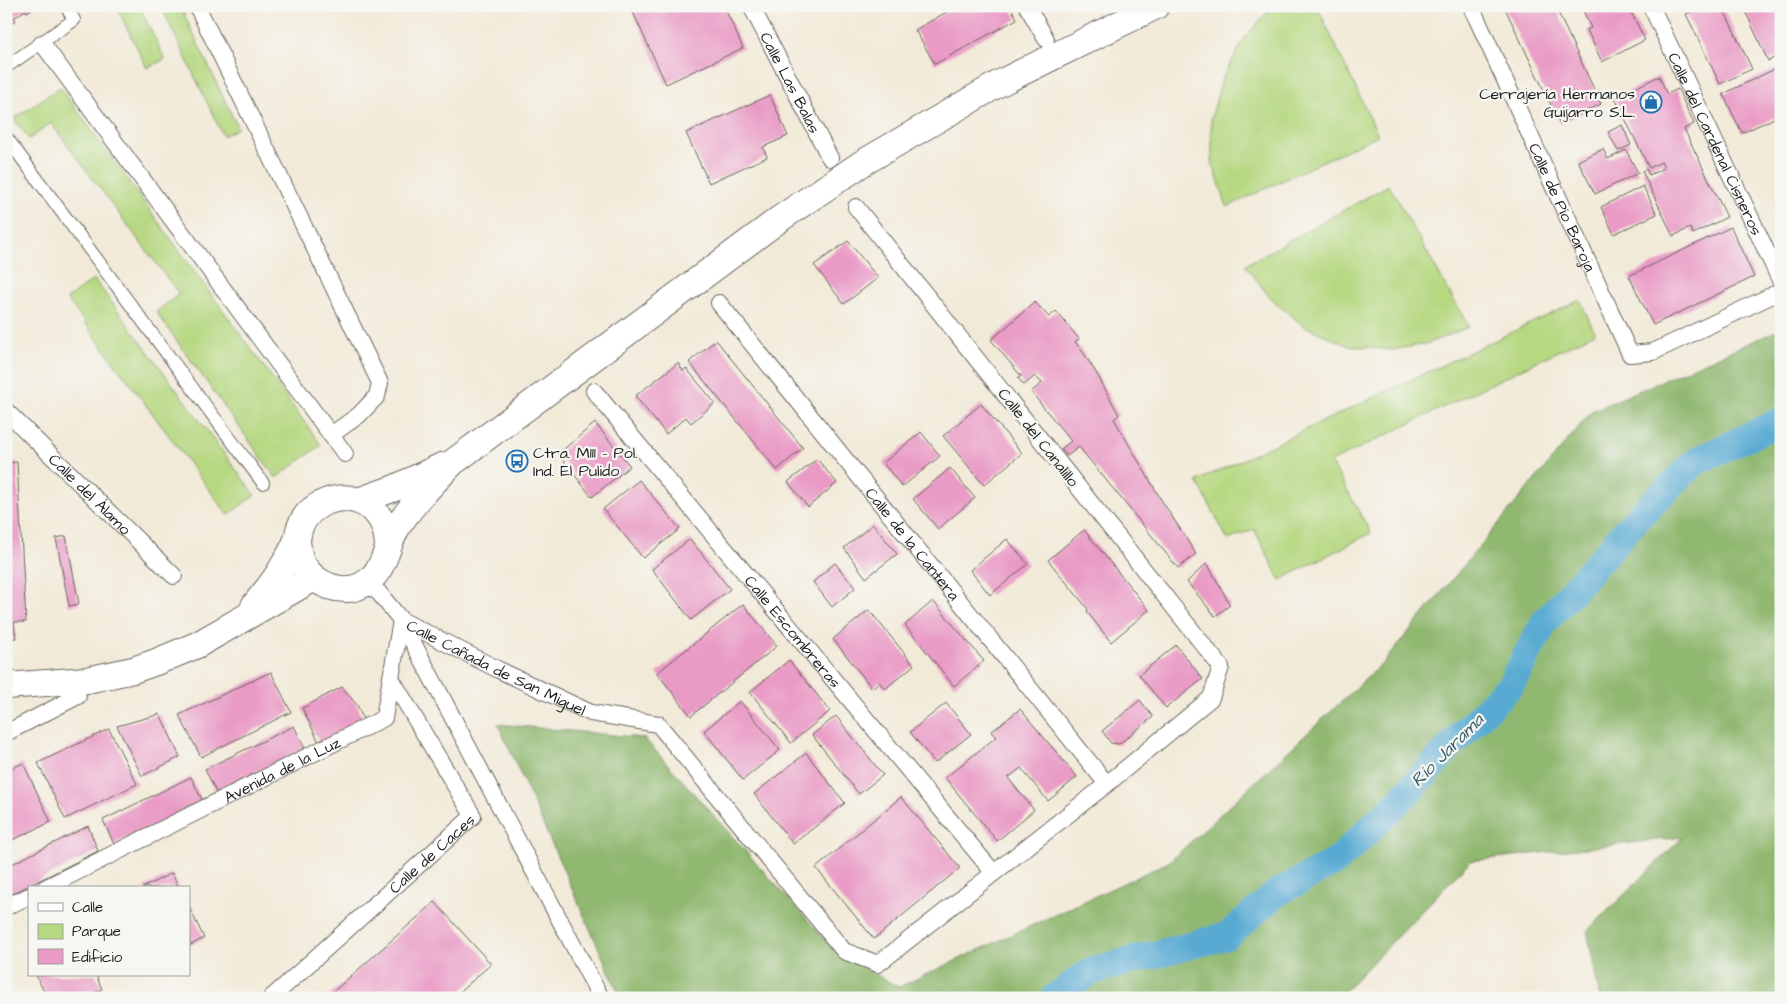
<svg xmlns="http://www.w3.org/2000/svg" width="1787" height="1004" font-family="'Architects Daughter',sans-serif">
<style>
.green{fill:#b6d881;stroke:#697a4e}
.forest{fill:#90b86f;stroke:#566a46}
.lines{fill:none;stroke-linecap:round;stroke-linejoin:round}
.river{stroke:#58aad3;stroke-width:28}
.building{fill:#e99ac5}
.pedestrian-casing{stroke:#67645e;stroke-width:14}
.minor-casing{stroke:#67645e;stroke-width:18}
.primary-casing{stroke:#67645e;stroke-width:28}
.pedestrian{stroke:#fff;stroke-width:12}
.minor{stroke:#fff;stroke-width:16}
.primary{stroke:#fff;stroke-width:26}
.labels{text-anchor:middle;stroke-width:4.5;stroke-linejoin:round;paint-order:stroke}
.street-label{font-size:16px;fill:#1c1c1c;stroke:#f6f6f2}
.poi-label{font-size:16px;fill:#1c1c1c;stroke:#f6f6f2;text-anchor:end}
.water-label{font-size:18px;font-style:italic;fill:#375c6e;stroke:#f6f6f2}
</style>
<rect width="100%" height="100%" fill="#f6f6f2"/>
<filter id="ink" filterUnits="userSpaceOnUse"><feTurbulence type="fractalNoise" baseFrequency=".02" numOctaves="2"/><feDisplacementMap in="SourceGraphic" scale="10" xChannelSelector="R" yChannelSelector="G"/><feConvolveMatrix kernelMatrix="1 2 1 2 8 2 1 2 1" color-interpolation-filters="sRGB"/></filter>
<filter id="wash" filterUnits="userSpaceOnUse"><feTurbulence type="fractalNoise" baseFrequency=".0096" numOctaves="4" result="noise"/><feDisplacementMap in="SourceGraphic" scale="20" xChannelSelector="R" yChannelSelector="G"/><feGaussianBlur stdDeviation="1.12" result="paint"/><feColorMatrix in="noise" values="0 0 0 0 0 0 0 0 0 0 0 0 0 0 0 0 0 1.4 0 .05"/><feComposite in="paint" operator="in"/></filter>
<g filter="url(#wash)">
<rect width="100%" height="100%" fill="#f2ead8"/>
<path class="green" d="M116,6H139L165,59L147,68Z
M161,6H180L238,128L223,136Z
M1274,6H1317L1378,135L1227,207L1212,162L1211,119L1222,79L1246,36Z
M60,87L321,445L276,478L156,312L179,294L51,123L29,139L14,119Z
M1389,185L1469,327L1426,344L1391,350L1347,345L1304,326L1272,300L1245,265Z
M94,279L255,495L228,515L67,299Z
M1580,300L1595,333L1331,462L1371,533L1280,580L1254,529L1228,540L1197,481Z"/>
<path class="forest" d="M1781,329V998H1600L1587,931L1683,837L1470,861L1338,998H621L498,724L644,738L839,955L899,987L1169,862L1383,663L1592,411Z"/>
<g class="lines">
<path class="river" d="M1054,998L1091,971L1227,936L1277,893L1337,861L1405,795L1464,732L1510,686L1544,623L1636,519L1695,462L1781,421"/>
</g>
<g id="blocks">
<path class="building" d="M6,6H35L27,12L25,10L14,18L16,20L6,28Z
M630,6H724L743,48L666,84Z
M957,6H1010L1017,19L935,64L915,30Z
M1504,6H1555L1601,104L1560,124Z
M1581,6H1628L1645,40L1602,62L1587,30L1591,28Z
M1703,6H1722L1752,69L1720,84L1686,14Z
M1743,6H1781V55L1768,61Z
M1781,66V115L1742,133L1723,94Z
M1659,76L1667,94L1678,89L1686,107L1694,124L1684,129L1727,217L1693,234L1690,228L1673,236L1642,171L1646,169L1649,175L1664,168L1661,162L1649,168L1615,98Z
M770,95L788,136L763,147L767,157L709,183L686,133Z
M1622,125L1631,145L1618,151L1608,132Z
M1603,149L1608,159L1626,150L1638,173L1595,194L1578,161Z
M1643,186L1657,214L1614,234L1601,207Z
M1731,227L1754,277L1653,325L1629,276Z
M848,241L878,278L844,304L814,265Z
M1035,302L1049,317L1056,311L1079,339L1075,342L1083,352L1098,376L1119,415L1114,419L1160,498L1196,554L1178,568L1079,447L1067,456L1061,449L1071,441L1031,392L1042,383L1035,376L1024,385L1018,378L1021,376L991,340Z
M716,340L803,448L777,470L689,362Z
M678,363L683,371L686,368L715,403L691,423L686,417L666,434L635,396Z
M981,404L1022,453L984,485L943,436Z
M595,423L630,466L592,497L558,454Z
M921,432L940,456L902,487L883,463Z
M817,459L837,483L808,507L788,482Z
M17,462L26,622H14L16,638L6,639V463Z
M950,468L975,498L938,529L913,499Z
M639,480L680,529L643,558L603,509Z
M873,524L897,554L866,578L844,548Z
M1084,530L1149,610L1111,642L1087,612L1088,609L1048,560Z
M66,536L79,604L69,606L56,538Z
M690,539L730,589L691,620L652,569Z
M1007,539L1028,564L990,595L970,570Z
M835,563L855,588L832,607L813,582Z
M1207,563L1230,605L1215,616L1187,582Z
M933,601L984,661L954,686L905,625Z
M743,604L777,646L691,716L657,673Z
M869,610L914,665L885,689L879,682L872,688L833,639Z
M1176,645L1203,679L1166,708L1139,675Z
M789,660L830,711L791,743L750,692Z
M271,672L291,712L201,757L179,715Z
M342,687L357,705L364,721L320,744L302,708Z
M1140,700L1153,717L1119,744L1111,743L1102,731Z
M740,701L780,750L743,780L704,731Z
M946,703L971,734L935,763L910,732Z
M1020,709L1077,777L1048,801L1021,768L1008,778L1034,810L997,841L945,778L996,737L991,732Z
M160,714L180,757L142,776L117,726Z
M836,716L883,775L859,794L812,735Z
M294,726L306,751L217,794L205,769Z
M109,729L137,784L65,819L38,763Z
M806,753L845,803L793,844L754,794Z
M23,763L51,822L6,843V771Z
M191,777L203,802L114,844L103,820Z
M901,797L960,868L874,939L816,868Z
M88,826L98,851L6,897V867Z
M172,873L179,888H142Z
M435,902L491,964L453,998H326Z
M189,907L204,938L189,946Z
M36,975H96L102,989L85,998H47Z"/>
</g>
</g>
<g filter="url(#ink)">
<use href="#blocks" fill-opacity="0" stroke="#67645e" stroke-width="1"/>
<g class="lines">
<g class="pedestrian-casing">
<path id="pedestrian" d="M6,67L74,20L66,6
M6,137L263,483"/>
</g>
<g class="minor-casing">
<g id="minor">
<path d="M197,6L380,383L377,396L359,415L331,435"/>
<path id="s1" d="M751,6L830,158"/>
<path d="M1027,6L1046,39"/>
<path id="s2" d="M1471,6L1630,354L1653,352L1781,291"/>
<path id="s3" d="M1651,6L1781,282"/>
<path d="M42,43L345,454"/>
<path id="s4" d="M719,303L1107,784"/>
<path id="s5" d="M594,391L993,872"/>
<path id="s6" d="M6,411L174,576"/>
<path d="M6,733L78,696"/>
<path id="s7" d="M45,888L384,718L401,620L379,593L367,583"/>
<path d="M6,907L29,896"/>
<path id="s8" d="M271,998L473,816L391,678"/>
<path id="s9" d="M601,998L401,620L499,670L591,713L658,724L844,951L878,964L1107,784L1211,698L1221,667L856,207"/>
</g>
</g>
<g class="primary-casing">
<path id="primary" d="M358,501L395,488L442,466
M297,541C298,548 299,557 302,563C314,585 345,598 367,582C386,568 386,545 398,526C413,503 433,483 452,463L781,218L861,164L998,84L1156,6
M254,606C264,593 275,581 283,566C288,558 293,550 296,542C298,538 298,532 300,527C309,504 338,492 361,502C379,510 386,524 388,544
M6,686L87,680L133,670L156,662L197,645L314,578"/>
</g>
<use href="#pedestrian" class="pedestrian"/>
<use href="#minor" class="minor"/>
<use href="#primary" class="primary"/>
</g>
</g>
<defs>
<g id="shop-ring" transform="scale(1.125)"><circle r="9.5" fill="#f6f6f2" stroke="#1f6fb2" stroke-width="1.5"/><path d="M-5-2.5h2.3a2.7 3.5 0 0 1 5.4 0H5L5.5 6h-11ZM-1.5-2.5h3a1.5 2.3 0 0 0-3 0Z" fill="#1f6fb2"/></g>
<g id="bus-ring" transform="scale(1.125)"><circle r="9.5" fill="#f6f6f2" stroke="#1f6fb2" stroke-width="1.5"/><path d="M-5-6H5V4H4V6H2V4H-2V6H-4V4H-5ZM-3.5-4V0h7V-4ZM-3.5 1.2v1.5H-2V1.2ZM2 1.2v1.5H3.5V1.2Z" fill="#1f6fb2"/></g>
</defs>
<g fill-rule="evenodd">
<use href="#shop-ring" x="1651" y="102"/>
<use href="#bus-ring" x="517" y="461"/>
</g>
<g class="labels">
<g class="street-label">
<text dy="6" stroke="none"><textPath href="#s1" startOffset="86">Calle Las Balas</textPath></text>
<text dy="6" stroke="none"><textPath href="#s3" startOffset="152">Calle del Cardenal Cisneros</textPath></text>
<text dy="6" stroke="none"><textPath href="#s2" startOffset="221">Calle de Pío Baroja</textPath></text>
<text transform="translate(1039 437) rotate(52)" y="6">Calle del Canalillo</text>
<text dy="6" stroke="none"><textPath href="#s6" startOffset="118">Calle del Álamo</textPath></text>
<text dy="6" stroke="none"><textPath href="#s4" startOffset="309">Calle de la Cantera</textPath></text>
<text dy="6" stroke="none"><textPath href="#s5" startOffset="312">Calle Escombreras</textPath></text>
<text dy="6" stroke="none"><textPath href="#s9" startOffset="534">Calle Cañada de San Miguel</textPath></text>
<text dy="6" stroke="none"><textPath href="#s7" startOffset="265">Avenida de la Luz</textPath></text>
<text dy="6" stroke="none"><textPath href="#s8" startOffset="216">Calle de Caces</textPath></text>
</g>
<g class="poi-label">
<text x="1635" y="99">Cerrajería Hermanos<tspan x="1635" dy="18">Guijarro S.L.</tspan></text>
<text x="533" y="458" text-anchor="start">Ctra. M111 - Pol.<tspan x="533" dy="18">Ind. El Pulido</tspan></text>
</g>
<g class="water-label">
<text transform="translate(1447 750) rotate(-45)" y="6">Río Jarama</text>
</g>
</g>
<rect width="1787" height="1004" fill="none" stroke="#f6f6f2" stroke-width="25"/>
<rect x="28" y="886" width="162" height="90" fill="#f6f6f2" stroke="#9f9f9c"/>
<rect x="38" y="903" width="25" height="8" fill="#ffffff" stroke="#9f9f9c"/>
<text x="72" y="912" font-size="15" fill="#1c1c1c">Calle</text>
<rect x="38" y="924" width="25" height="15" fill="#b6d881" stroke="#9f9f9c"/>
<text x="72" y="936" font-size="15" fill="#1c1c1c">Parque</text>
<rect x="38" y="949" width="25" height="15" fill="#e99ac5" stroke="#9f9f9c"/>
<text x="72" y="962" font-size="15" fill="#1c1c1c">Edificio</text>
</svg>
